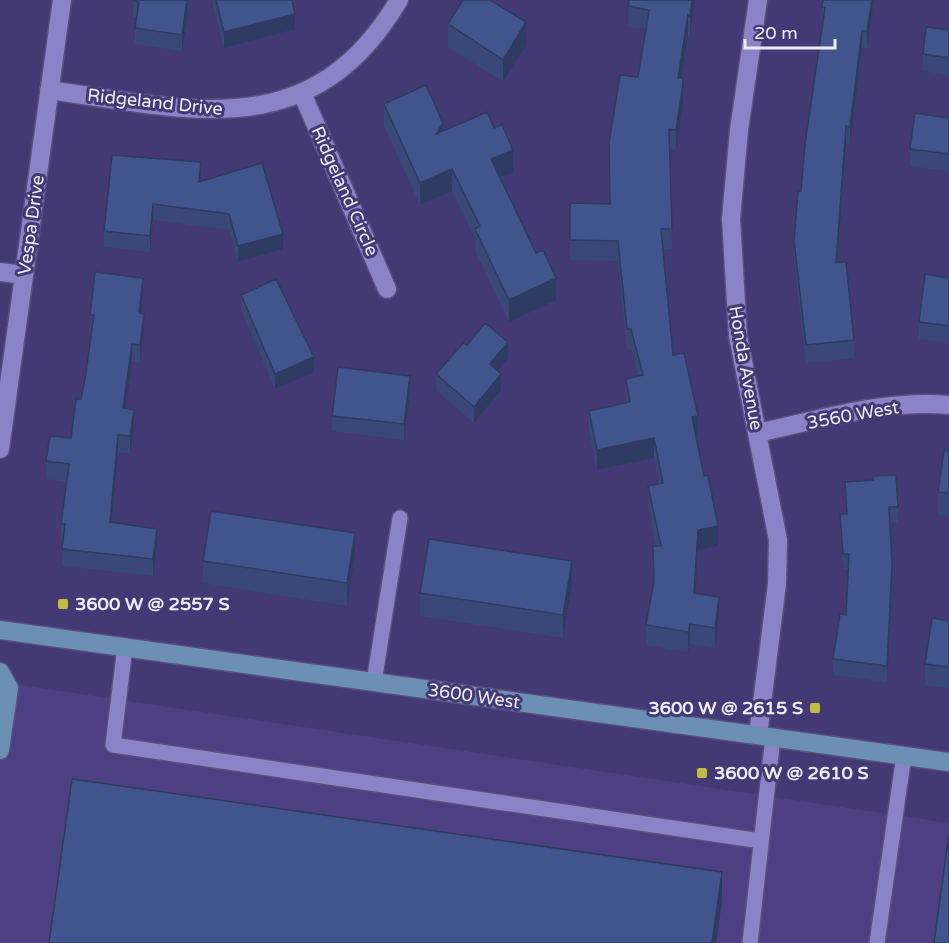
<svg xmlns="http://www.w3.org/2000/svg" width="949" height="943" font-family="'Varela Round',sans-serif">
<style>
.built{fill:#4c4083}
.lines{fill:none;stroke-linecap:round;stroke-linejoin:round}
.lane-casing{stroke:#5a4f7e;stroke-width:18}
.street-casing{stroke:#5a4f7e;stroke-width:21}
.secondary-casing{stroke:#5a4f7e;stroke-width:21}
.lane{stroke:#8c83c6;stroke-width:15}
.street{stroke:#8c83c6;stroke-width:18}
.secondary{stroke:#6c90b4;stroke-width:18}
.wall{fill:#394878}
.shaded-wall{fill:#2e3b62}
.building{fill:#42548c;stroke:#2e3b62;stroke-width:1.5}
.poi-dot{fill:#bfbe41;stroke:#433975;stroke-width:2}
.labels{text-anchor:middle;stroke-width:6;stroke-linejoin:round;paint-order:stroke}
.street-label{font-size:18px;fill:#edecfb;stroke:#433975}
.poi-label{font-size:18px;font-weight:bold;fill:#edecfb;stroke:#433975;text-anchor:start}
</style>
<rect width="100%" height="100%" fill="#433975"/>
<path class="built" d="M0,682L949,823V943H0Z"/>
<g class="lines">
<g class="lane-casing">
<path id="lane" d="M125,647L113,745L761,841
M374,682L400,518
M750,943L773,737
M877,943L904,755"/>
</g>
<g class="street-casing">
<path id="street" d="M758,0L739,130L731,219L738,336L778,540L777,584L758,735
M49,90C191,110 312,146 399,0
M302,93L387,289
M0,272L24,275
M757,433C819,420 885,399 949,405
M0,449L62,0"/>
</g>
<g class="secondary-casing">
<path id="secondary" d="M0,630L949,762
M0,672L9,688L0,750"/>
</g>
<use href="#lane" class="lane"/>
<use href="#street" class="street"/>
<use href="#secondary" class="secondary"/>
</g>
<path class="wall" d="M133,0L188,13L182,51L135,44V28L136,17H133Z
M213,0H292L295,29L224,48L213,7Z
M629,0H695L690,36H688L681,78L683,105L676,150L670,149L672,249L663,250L673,355L698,436L696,437L718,546L698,550L695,593L719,617L715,648L690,644L688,652L646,645V625L653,582L656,546L648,506V486L659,484L654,458L597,470L589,431V411L626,403V379L638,376L631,349H627L618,261L570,260V203L610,204L609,143L638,77L646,29L628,27Z
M823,0H874L867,49L862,48L850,144H846L838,263L854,340V358L806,363L794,259V241L822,25Z
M448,24L526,45L503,82L448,47Z
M949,30V75L923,71V54Z
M384,104L443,131L513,172L500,177L556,300L509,322L475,251V239L452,191L420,205L384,126Z
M949,118V171L910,166V149Z
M201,178V182L283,249L238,262L229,230L153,220L150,252L104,247V231Z
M949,278V343L919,339V322Z
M241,295L314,372L275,389L241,310Z
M143,296L141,313L144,331L140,363L132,362L125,409L134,428L130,454L118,452L112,523L157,547L153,576L62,566L63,542L61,541V524L67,482L46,479V461L71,438L85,379L91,333H90V315Z
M467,345L508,358L497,371L501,390L474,423L436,390V374Z
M410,392L404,440L332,431V416Z
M949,451V516L938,514V492Z
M845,482L898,507V522L890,523L892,581L887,682L833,675V659L846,615L848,570H843L840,530V514H846Z
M355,555L347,606L203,583V561Z
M572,584L563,638L420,616V593Z
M949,621V688L925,685V664Z"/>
<path class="shaded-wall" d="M188,0V13L182,51V35Z
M692,0H695L690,36V16Z
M872,0H874L867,49V31Z
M295,14V29L224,48V32Z
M688,15V36L678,98V78Z
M526,22V45L503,82V60Z
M862,31V48L850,144V127Z
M683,84V105L676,150V130Z
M443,123V145L436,134Z
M846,126V144L836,281V263Z
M513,150V172L491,181V159Z
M201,162V178L199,198V182Z
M452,169V191L420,205V183Z
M153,204V220L150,252V236Z
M283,234V249L238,262V246Z
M143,278V296L139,331V313Z
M556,278V300L509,322V300Z
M144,314V331L140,363V345Z
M508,342V358L490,380V364Z
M132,344V362L123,426V408Z
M314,357V372L275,389V374Z
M501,374V390L474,423V407Z
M410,376V392L404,440V424Z
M134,410V428L130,454V436Z
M698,416V436L692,438V417Z
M118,435V452L110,540V522Z
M654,438V458L597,470V450Z
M718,526V546L698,550L694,613V593L698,530Z
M157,529V547L153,576V559Z
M355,533V555L347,606V583Z
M572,561V584L563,638V615Z
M892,565V581L887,682V666Z
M719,597V617L715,648V628Z
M690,624V644L688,652V632Z
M722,872V901L716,943H712Z"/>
<path class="building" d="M133,0H187L182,35L135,28L139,2L133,1Z
M216,0H292L295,14L224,32Z
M463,0H490L526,22L503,60L448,24Z
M629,0H692L690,16L688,15L678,78H683V84L676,130L669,129L672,229H661L673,355L684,353L698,416L692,417L704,476L708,475L718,526L698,530L694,593L719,597L715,628L690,624L688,632L646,625L654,581L653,546H661L648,486L663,483L654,438L597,450L589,411L630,402L626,379L643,375L631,329H627L618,241L570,240V203L610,204L609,143L620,75L638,77L649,10L628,6Z
M823,0H872L867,31H862L850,127L846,126L836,263L846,262L854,340L806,345L794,241L798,191H801L805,144L825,8L822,7Z
M926,27L949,30V58L923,54Z
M426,85L443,123L436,134L487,112L494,128L502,124L513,150L491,159L536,253L543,250L556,278L509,300L475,229L480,226L452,169L420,183L384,104Z
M915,113L949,118V154L910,149Z
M112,155L201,162L199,182L262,163L283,234L238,246L229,214L153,204L150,236L104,231Z
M95,272L143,278L139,313L144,314L140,345L132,344L123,408L134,410L130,436L118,435L110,522L157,529L153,559L62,549L65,524H61L69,464L46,461L50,436L71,438L76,399H81L85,379L94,315H90Z
M925,274L949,278V326L919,322Z
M276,279L314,357L275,374L241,295Z
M485,323L508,342L490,364L501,374L474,407L436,374L463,343L467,345Z
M338,367L410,376L404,424L332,416Z
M944,450L949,451V493L938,492Z
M896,475L898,507H889L892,565L887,666L833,659L840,614L846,615L849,554H843L840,514H847L845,482L873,480V476Z
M211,511L355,533L347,583L203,561Z
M429,539L572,561L563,615L420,593Z
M932,618L949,621V667L925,664Z
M72,779L722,872L712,943H49Z
M949,834V943H934Z"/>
<g class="poi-dot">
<rect x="57" y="598" width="12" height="12" rx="3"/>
<rect x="809" y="702" width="12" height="12" rx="3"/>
<rect x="696" y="767" width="12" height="12" rx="3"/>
</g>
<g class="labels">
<g class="street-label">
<text transform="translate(155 102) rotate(6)" y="6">Ridgeland Drive</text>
<text transform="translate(345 191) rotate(66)" y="6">Ridgeland Circle</text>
<text transform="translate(31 225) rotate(-82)" y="6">Vespa Drive</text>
<text transform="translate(746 368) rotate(80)" y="6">Honda Avenue</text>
<text transform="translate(853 415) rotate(-10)" y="6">3560 West</text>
<text transform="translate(474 696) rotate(8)" y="6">3600 West</text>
</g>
<g class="poi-label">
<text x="75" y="610">3600 W @ 2557 S</text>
<text x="803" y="714" text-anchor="end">3600 W @ 2615 S</text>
<text x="714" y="779">3600 W @ 2610 S</text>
</g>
</g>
<path d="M745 39v9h90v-9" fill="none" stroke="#edecfb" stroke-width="3"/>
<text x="754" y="39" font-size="18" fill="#edecfb" stroke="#433975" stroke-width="4.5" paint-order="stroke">20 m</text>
</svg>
